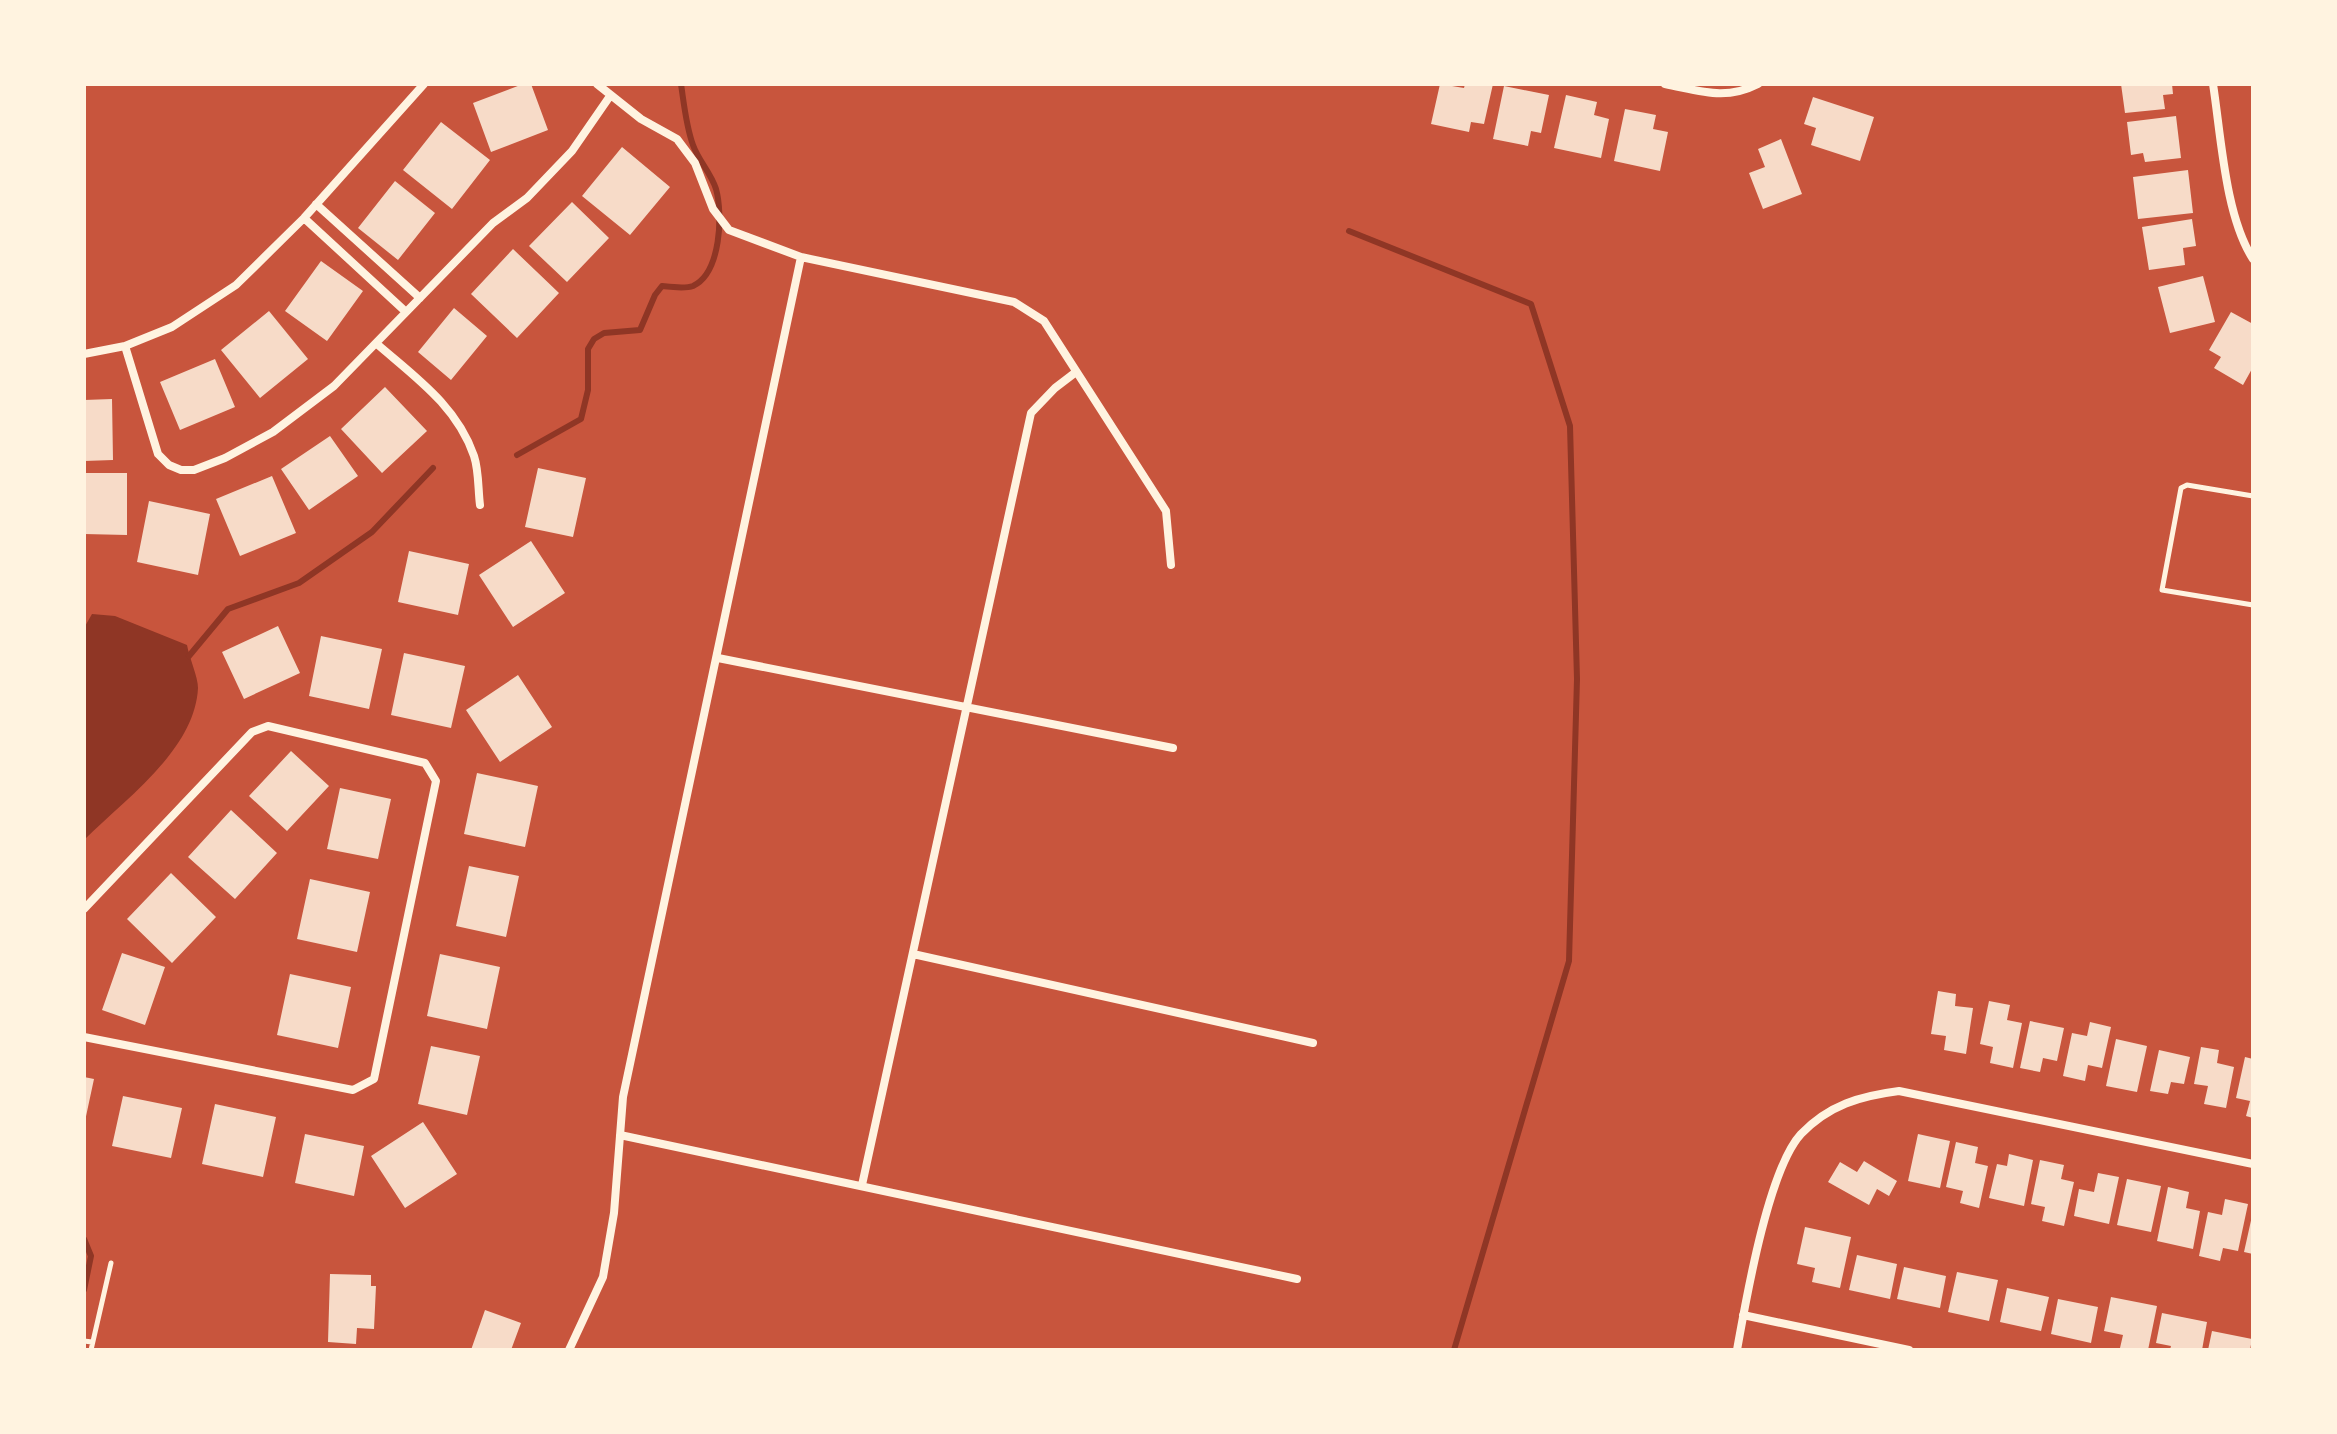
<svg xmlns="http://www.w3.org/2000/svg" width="2337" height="1434" font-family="Manrope,sans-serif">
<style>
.water{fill:#8f3625}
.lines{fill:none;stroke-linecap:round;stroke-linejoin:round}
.stream{stroke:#8f3625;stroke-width:6}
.building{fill:#f7dbc8}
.service{stroke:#fff3e0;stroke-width:5}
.minor{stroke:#fff3e0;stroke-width:8}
</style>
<rect width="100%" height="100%" fill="#c8553d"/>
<path class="water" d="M92,614L115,616L187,645C189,657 198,677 198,688C195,750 125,799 84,840V628Z"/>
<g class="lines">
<path class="stream" d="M1349,231L1531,304L1570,426L1577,679L1569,961L1454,1350
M517,455L581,419L588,390V349L594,339L604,333L640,330L655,295L662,286C671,287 685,289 693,286C721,273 723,214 716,189C711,173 698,160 693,145C686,126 684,104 681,84
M189,656L228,609L299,583L372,532L433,468
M84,1239L91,1256L84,1290"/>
</g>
<path class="building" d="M523,84H531L548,130L491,152L473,103Z
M1440,84L1464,88L1465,84H1493L1484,124L1471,122L1469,132L1431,124Z
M2121,84H2172L2173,94L2163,95L2165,109L2125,113Z
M1504,86L1549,95L1541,133L1531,131L1528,146L1493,139Z
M1566,95L1597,102L1594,115L1609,119L1601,158L1554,148Z
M1813,97L1874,117L1860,161L1811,145L1816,128L1804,124Z
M1625,109L1656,115L1653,129L1668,132L1660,171L1614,161Z
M2176,116L2181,158L2145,162L2143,153L2131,155L2127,122Z
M441,122L490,160L452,209L403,170Z
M1781,139L1802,194L1763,209L1749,173L1765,167L1758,149Z
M622,147L670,187L630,235L582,196Z
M2188,170L2193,213L2138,219L2133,177Z
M395,181L435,213L398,260L358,228Z
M572,202L609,238L567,282L529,246Z
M2192,219L2196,246L2183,248L2185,265L2149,270L2142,227Z
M513,249L559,293L517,338L471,294Z
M321,261L363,291L327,341L285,311Z
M2203,276L2215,322L2170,333L2158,287Z
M454,308L487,336L451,380L418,352Z
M269,311L308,359L260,398L221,350Z
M2231,312L2253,324V367L2243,385L2214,368L2221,357L2209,350Z
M215,359L235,407L180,430L160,382Z
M385,387L427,431L382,473L341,429Z
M112,399L113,460L84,461V400Z
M330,436L358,476L309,510L281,469Z
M538,468L586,478L573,537L525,527Z
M84,473H127V535L84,534Z
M272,476L296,533L240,556L216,499Z
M149,501L210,514L198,575L137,562Z
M531,541L565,593L513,627L479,575Z
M409,551L469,564L458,615L398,602Z
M278,626L300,673L244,699L222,652Z
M321,636L382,649L369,709L309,696Z
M404,653L465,666L451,728L391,715Z
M518,675L552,727L500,762L466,710Z
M291,751L329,786L287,831L249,796Z
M477,773L538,786L525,847L464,834Z
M340,788L391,799L378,859L327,849Z
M231,810L277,853L235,899L188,857Z
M469,866L519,876L506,937L456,926Z
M171,873L216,917L172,963L127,919Z
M310,879L370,892L357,952L297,939Z
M122,953L165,967L145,1025L102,1010Z
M440,954L500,967L487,1029L427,1016Z
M290,974L351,987L338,1048L277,1035Z
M1938,991L1956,994L1955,1006L1973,1008L1966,1054L1944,1050L1946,1036L1931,1034Z
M1989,1001L2010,1005L2007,1020L2022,1023L2013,1068L1990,1063L1993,1047L1980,1044Z
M2030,1021L2064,1028L2057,1061L2043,1058L2040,1072L2020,1068Z
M2090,1022L2111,1027L2102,1068L2088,1065L2085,1081L2063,1076L2072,1033L2087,1036Z
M2116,1039L2147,1046L2137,1092L2106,1086Z
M431,1046L480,1056L467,1115L418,1104Z
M2201,1047L2219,1050L2217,1063L2234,1067L2226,1108L2204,1104L2208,1086L2194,1084Z
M2159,1050L2190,1057L2184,1084L2171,1082L2168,1094L2150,1091Z
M2245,1057L2253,1059V1118L2246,1116L2250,1101L2236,1098Z
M84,1077L94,1079L85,1121H84Z
M123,1096L182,1108L171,1158L112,1146Z
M215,1104L276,1117L263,1177L202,1164Z
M423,1122L457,1174L405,1208L371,1156Z
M305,1134L364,1146L354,1196L295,1183Z
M1918,1134L1950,1141L1940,1188L1908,1181Z
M1956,1142L1978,1147L1975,1163L1988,1166L1979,1208L1960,1203L1963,1191L1946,1187Z
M2009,1154L2033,1160L2024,1206L1989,1198L1997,1164L2007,1166Z
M2040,1160L2064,1165L2061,1179L2074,1182L2064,1226L2042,1221L2045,1207L2031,1204Z
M1864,1161L1897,1181L1889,1196L1877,1189L1869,1205L1828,1182L1840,1162L1857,1172Z
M2098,1173L2119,1177L2109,1224L2074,1216L2079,1189L2094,1192Z
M2127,1179L2161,1186L2151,1232L2117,1225Z
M2168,1187L2189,1192L2186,1208L2200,1211L2193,1249L2157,1241Z
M2225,1199L2248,1204L2238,1251L2223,1248L2220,1261L2199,1256L2208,1212L2222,1215Z
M2252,1216H2253V1254L2244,1252Z
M1805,1227L1851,1237L1840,1288L1812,1282L1815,1268L1797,1264Z
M1857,1255L1897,1264L1890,1299L1849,1290Z
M1904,1267L1946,1276L1940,1308L1897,1299Z
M1957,1272L1998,1280L1989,1321L1948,1312Z
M330,1274L371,1275V1286H376L374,1329L357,1328L356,1344L328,1342Z
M2007,1288L2049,1297L2041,1331L2000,1322Z
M2111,1297L2157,1306L2148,1350L2120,1348L2123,1335L2104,1331Z
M2058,1299L2098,1307L2091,1343L2051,1334Z
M485,1310L521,1323L511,1350H471Z
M2162,1313L2207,1322L2202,1350H2170L2171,1346L2156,1343Z
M2212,1331L2252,1339L2250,1350H2208Z"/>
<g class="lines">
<path class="service" d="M2253,496L2187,485L2181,488L2162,590L2253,605
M84,1341L92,1342
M91,1350L111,1263"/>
<path class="minor" d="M597,84L641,119L677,139L695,163L713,209L729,230L801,257L1014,302L1044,321L1166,511L1171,565
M1665,84C1701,91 1725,101 1758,84
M2213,84C2221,135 2225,216 2253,259
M316,204L420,298
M304,218L406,312
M377,344C415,377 457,406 474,456C479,471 478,490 480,505
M125,346L158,454L169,465L181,470H194L225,458L273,432L334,386L493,223L527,198L572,151L610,96
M84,354L125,346L172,327L236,285L304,218L424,84
M718,658L1173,748
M84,909L252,732L268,726L425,763L436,781L374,1079L353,1090L84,1037
M913,954L1313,1043
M620,1135L1297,1279
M862,1185L1031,413L1055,388L1076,372
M1743,1315L1909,1350
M569,1350L603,1277L614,1213L623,1097L801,257
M1737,1350C1746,1300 1768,1170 1801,1134C1829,1105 1860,1096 1899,1091L2253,1164"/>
</g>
<rect width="2337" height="1434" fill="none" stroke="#fff3e0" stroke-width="172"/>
</svg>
